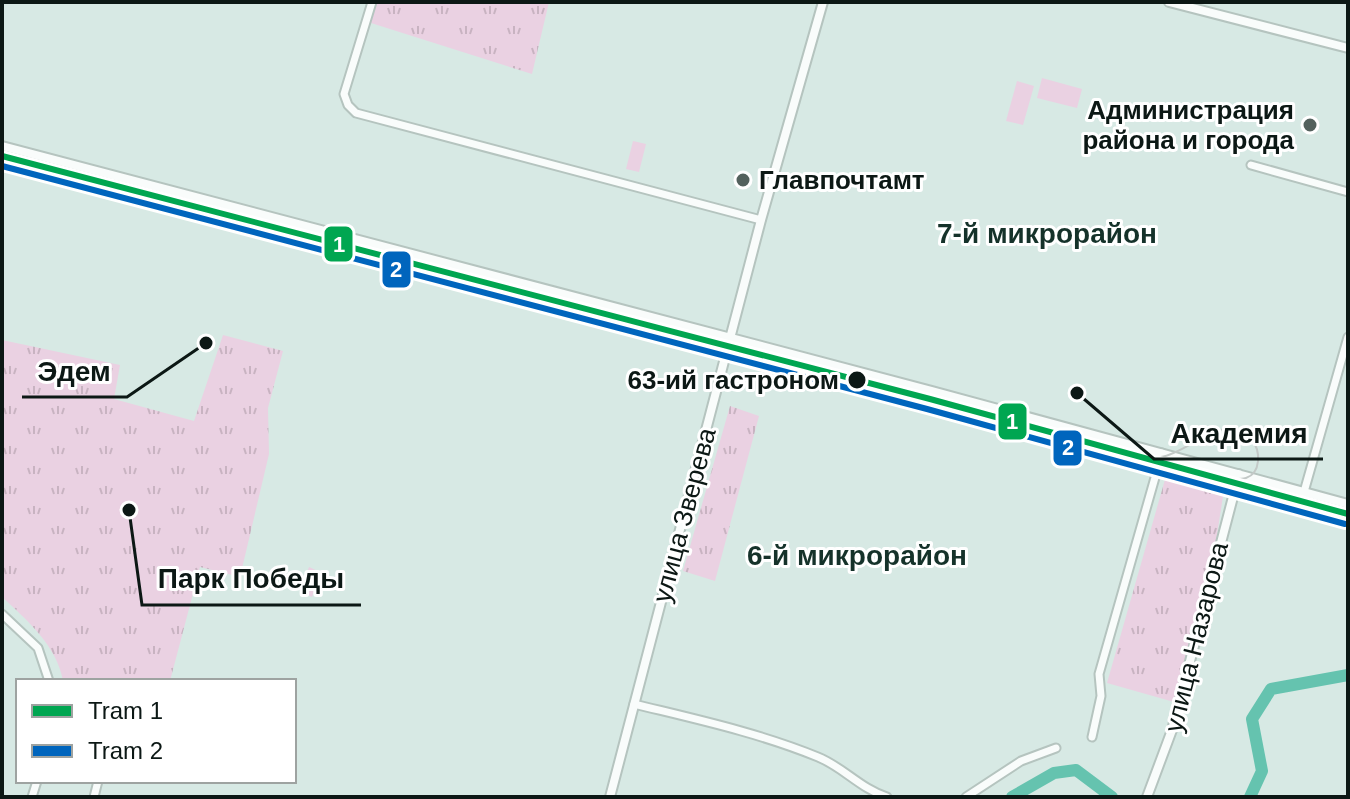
<svg xmlns="http://www.w3.org/2000/svg" width="1350" height="799" font-family="Arial,sans-serif">
<style>
.park{fill:url(#park-tufts)}
.garden{fill:#ead1e2}
.lines{fill:none;stroke-linecap:round;stroke-linejoin:round}
.river{stroke:#65c3af;stroke-width:12}
.minor-casing{stroke:#b5c4bf;stroke-width:11}
.major-casing{stroke:#b5c4bf;stroke-width:12}
.minor{stroke:#f9fcfb;stroke-width:7}
.major{stroke:#f9fcfb;stroke-width:8}
.tram{stroke:#c3c9c7;stroke-width:2}
.tram-1-casing{stroke:#fff;stroke-width:12}
.tram-2-casing{stroke:#fff;stroke-width:12}
.tram-1{stroke:#00a651;stroke-width:6}
.tram-2{stroke:#0065bd;stroke-width:6}
.poi-dot{fill:#53615d;stroke:#fff;stroke-width:3}
.stop-dot{fill:#0c1815;stroke:#fff;stroke-width:3}
.labels{text-anchor:middle;stroke-width:6;stroke-linejoin:round;paint-order:stroke}
.poi-label{font-size:26px;font-weight:bold;fill:#0c1815;stroke:#fff;text-anchor:end}
.stop-label{font-size:26px;font-weight:bold;fill:#0c1815;stroke:#fff;text-anchor:end}
.street-label{font-size:26px;fill:#0c1815;stroke:#fff}
.neighbourhood-label{font-size:28px;font-weight:bold;fill:#15322a;stroke:#fff}
.leader{fill:none;stroke:#0c1815;stroke-width:3}
.callout-dot{fill:#0c1815;stroke:#fff;stroke-width:3}
.callout-label{font-size:28px;text-anchor:middle;font-weight:bold;fill:#0c1815;stroke:#fff;stroke-width:6;stroke-linejoin:round;paint-order:stroke}
.line-badge{stroke:#fff;stroke-width:3}
.badge-label{font-size:22px;text-anchor:middle;font-weight:bold;fill:#fff}
</style>
<defs>
<pattern id="park-tufts" width="24" height="20" patternUnits="userSpaceOnUse" patternTransform="scale(2)"><rect width="24" height="20" fill="#ead1e2"/><path d="M3 7l-1-3M5 7V3M7 7l1-3M15 17l-1-3M17 17v-4M19 17l1-3" fill="none" stroke="#c8b3c1"/></pattern>
</defs>
<rect width="100%" height="100%" fill="#d7e9e4"/>
<path class="park" d="M377,2H549L532,74L371,23Z
M223,335L283,351L268,408L269,454L240,577L200,567L170,681H63C57,646 27,620 2,597V340L120,365L114,399L194,421Z
M730,406L759,416L715,581L683,571Z
M1166,476L1224,490L1216,541L1174,702L1107,683Z"/>
<path class="garden" d="M1042,78L1082,89L1077,108L1037,98Z
M1017,81L1034,86L1023,125L1006,121Z
M633,141L646,144L639,172L626,169Z
M309,567L320,572L312,597L300,591Z"/>
<g class="lines">
<path class="river" d="M1012,797L1054,773L1076,770L1112,797
M1250,797L1262,771L1252,719L1271,689L1348,675"/>
<g class="minor-casing">
<path id="minor" d="M372,2L344,94L348,105L356,113L761,220
M1251,165L1348,192
M1300,506L1348,337
M2,614L38,648L49,681
M634,704C695,719 760,733 818,757C843,767 861,789 887,797
M1092,737L1101,696L1099,674L1162,453
M32,797L37,781
M94,797L98,781
M966,797L1021,761L1056,748"/>
</g>
<g class="major-casing">
<path id="major" d="M1169,2L1348,48
M2,146L932,391L1348,504
M2,161L1158,466L1348,518
M610,797L761,220L823,2
M1147,797L1172,730L1239,474"/>
</g>
<use href="#minor" class="minor"/>
<use href="#major" class="major"/>
<path class="tram" d="M1161,457C1189,453 1227,408 1252,440C1261,451 1261,473 1246,478C1240,480 1233,479 1227,479"/>
<g class="tram-1-casing">
<path id="tram-1" d="M2,156L930,399L1348,514"/>
</g>
<g class="tram-2-casing">
<path id="tram-2" d="M2,166L927,409L1345,524"/>
</g>
<use href="#tram-1" class="tram-1"/>
<use href="#tram-2" class="tram-2"/>
</g>
<g class="poi-dot">
<circle cx="1310" cy="125" r="8"/>
<circle cx="743" cy="180" r="8"/>
</g>
<circle class="stop-dot" cx="857" cy="380" r="10"/>
<g class="labels">
<g class="poi-label">
<text x="1294" y="119">Администрация<tspan x="1294" dy="30">района и города</tspan></text>
<text x="759" y="189" text-anchor="start">Главпочтамт</text>
</g>
<g class="stop-label">
<text x="839" y="389">63-ий гастроном</text>
</g>
<g class="street-label">
<text transform="translate(684 515) rotate(-75)" y="9">улица Зверева</text>
<text transform="translate(1196 637) rotate(-76)" y="9">улица Назарова</text>
</g>
<g class="neighbourhood-label">
<text x="1047" y="243">7-й микрорайон</text>
<text x="857" y="565">6-й микрорайон</text>
</g>
</g>
<path class="leader" d="M206 343L127 397H22M1077 393L1154 459H1323M129 510L142 605H361"/>
<g class="callout-dot">
<circle cx="206" cy="343" r="8"/>
<circle cx="1077" cy="393" r="8"/>
<circle cx="129" cy="510" r="8"/>
</g>
<g class="callout-label">
<text x="74" y="381">Эдем</text>
<text x="1239" y="443">Академия</text>
<text x="251" y="588">Парк Победы</text>
</g>
<g class="line-badge">
<rect x="323" y="225" width="31" height="38" rx="8" fill="#00a651"/>
<rect x="381" y="250" width="31" height="39" rx="8" fill="#0065bd"/>
<rect x="997" y="402" width="31" height="39" rx="8" fill="#00a651"/>
<rect x="1052" y="429" width="31" height="38" rx="8" fill="#0065bd"/>
</g>
<g class="badge-label">
<text x="339" y="252">1</text>
<text x="396" y="277">2</text>
<text x="1012" y="429">1</text>
<text x="1068" y="455">2</text>
</g>
<rect width="1350" height="799" fill="none" stroke="#0c1815" stroke-width="8"/>
<rect x="16" y="679" width="280" height="104" fill="#ffffff" stroke="#9ea3a1" stroke-width="2"/>
<rect x="32" y="705" width="40" height="12" fill="#00a651" stroke="#9ea3a1" stroke-width="2"/>
<text x="88" y="719" font-size="24" fill="#0c1815">Tram 1</text>
<rect x="32" y="745" width="40" height="12" fill="#0065bd" stroke="#9ea3a1" stroke-width="2"/>
<text x="88" y="759" font-size="24" fill="#0c1815">Tram 2</text>
</svg>
